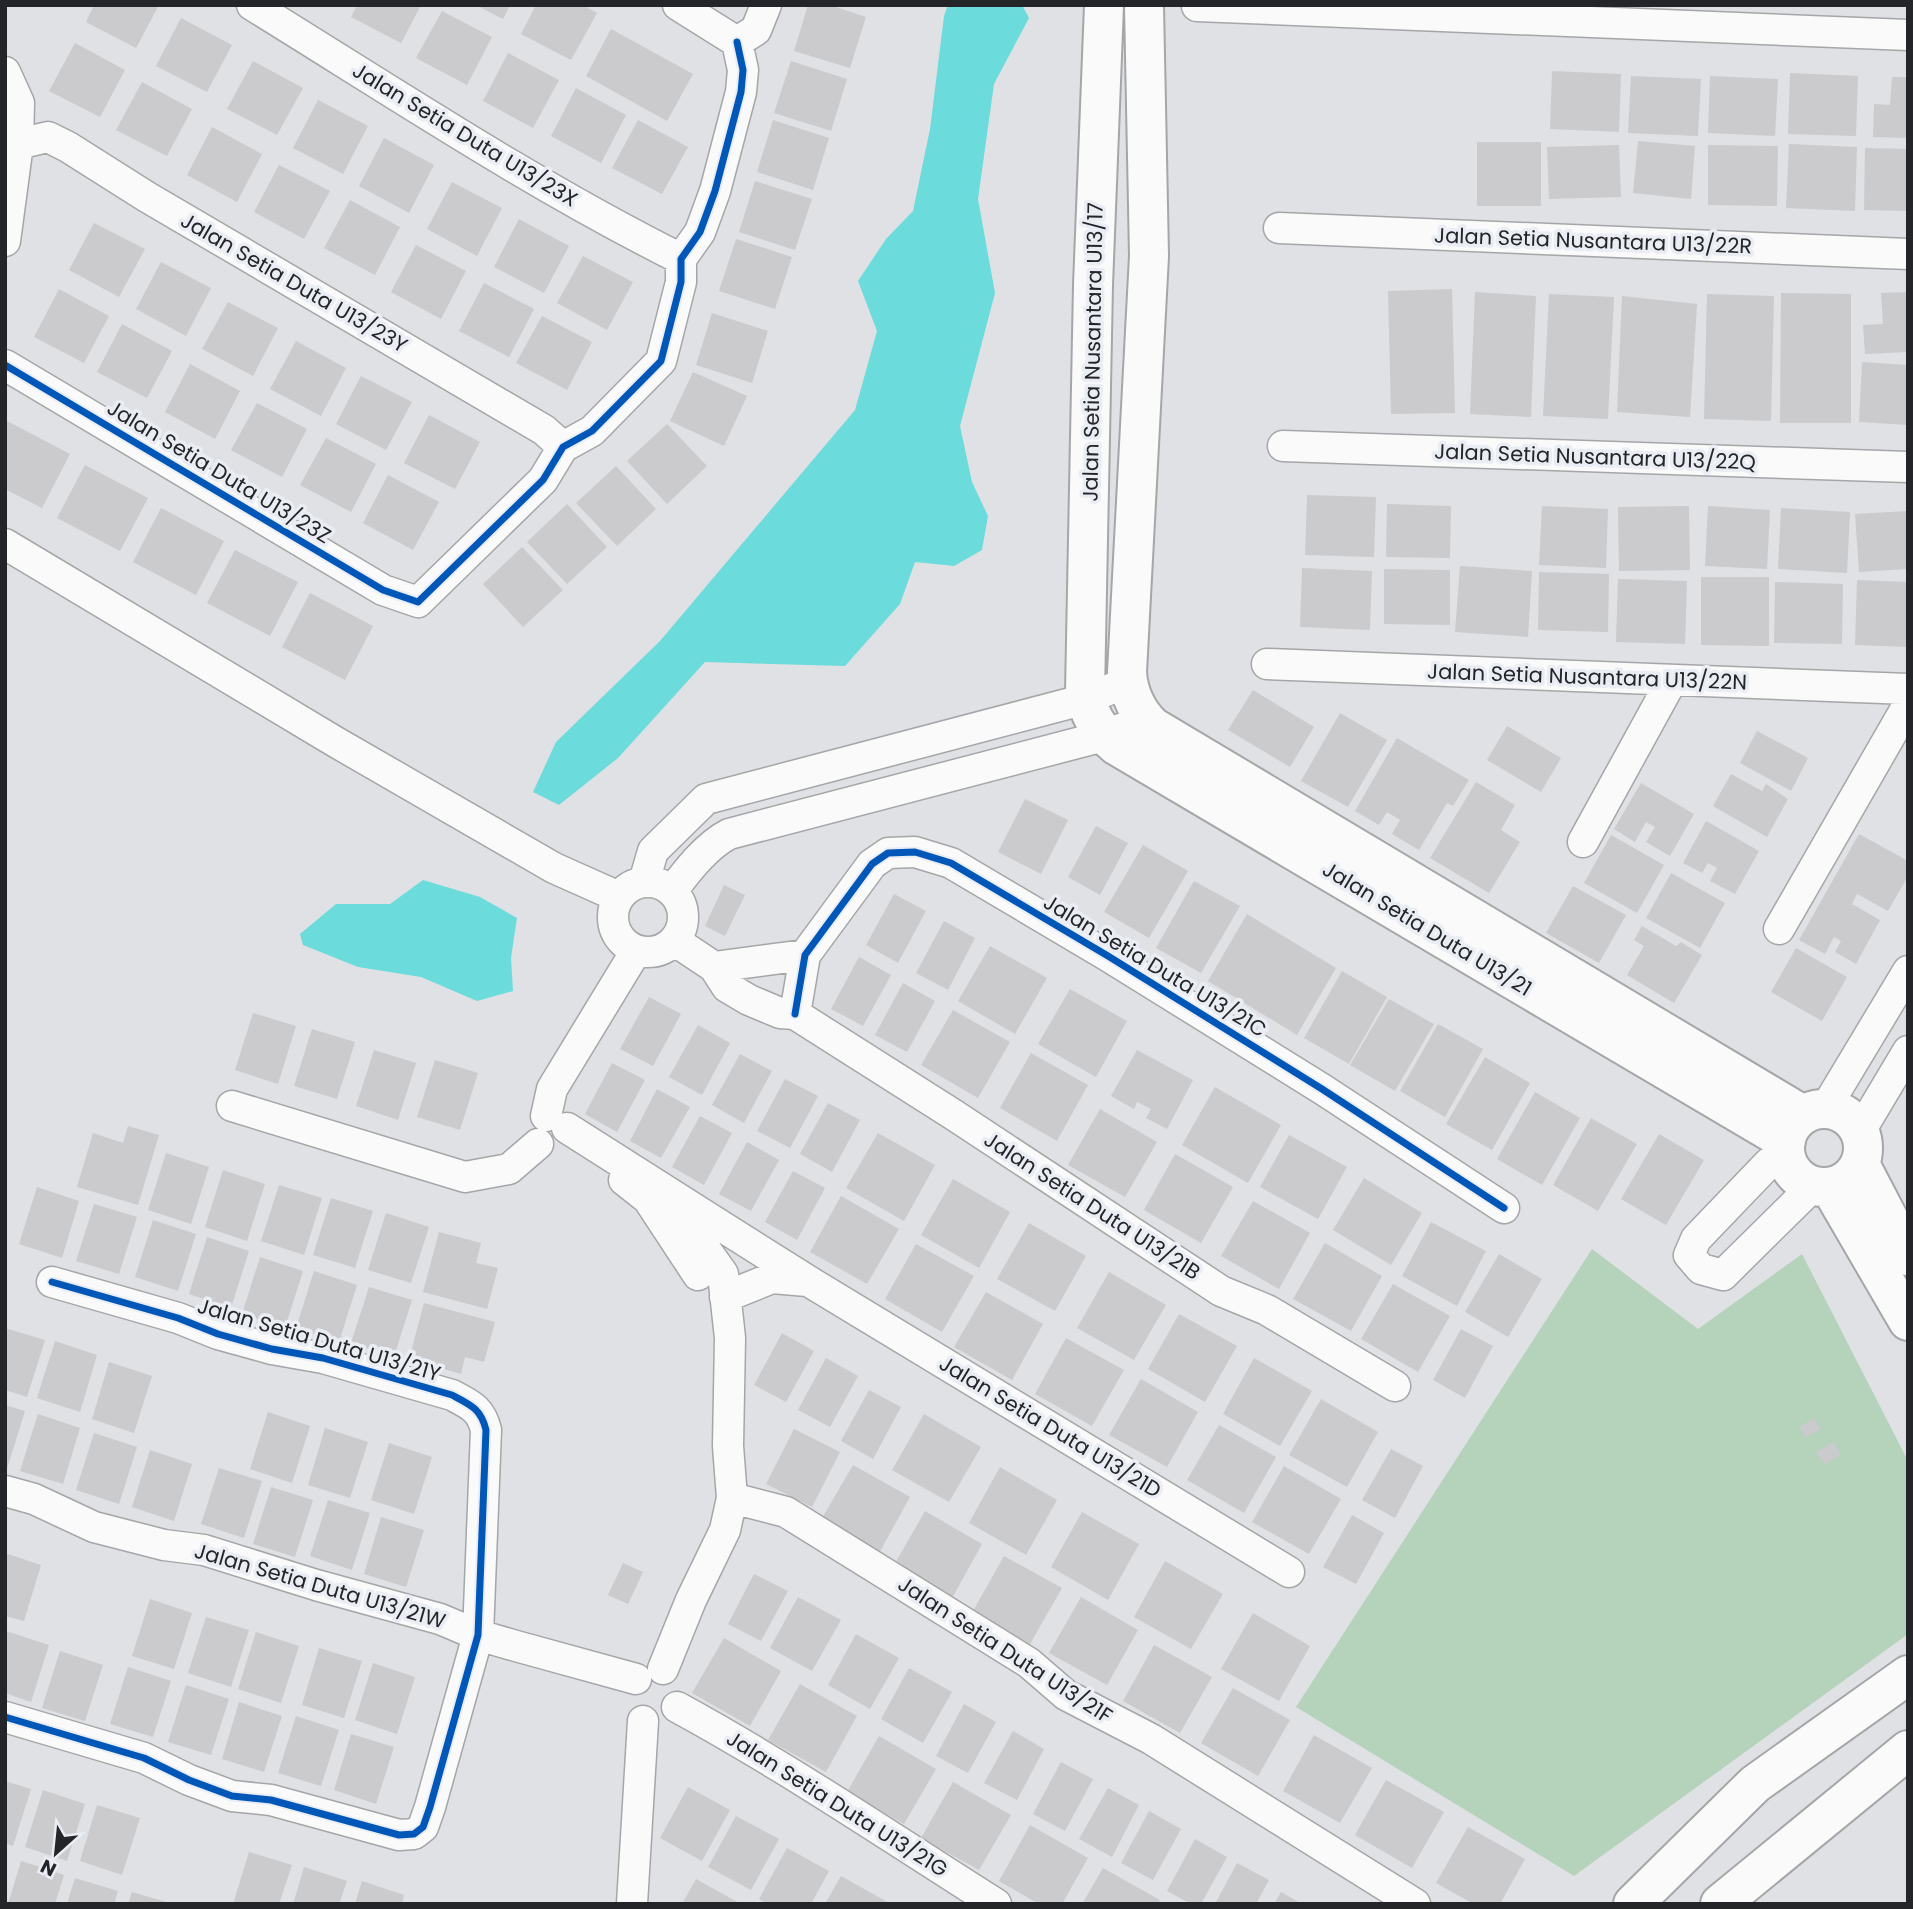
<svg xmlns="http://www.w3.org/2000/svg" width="1913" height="1909" font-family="Poppins,sans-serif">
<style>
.green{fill:#b5d2bb}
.water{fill:#6cdbdc}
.building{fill:#cbcacc}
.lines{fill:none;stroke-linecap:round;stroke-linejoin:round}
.minor-casing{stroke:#a4a6a8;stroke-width:33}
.major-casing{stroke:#a4a6a8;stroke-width:42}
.minor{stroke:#fafafb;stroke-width:30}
.major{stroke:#fafafb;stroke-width:38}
.cycleway-casing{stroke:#eaeef4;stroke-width:11}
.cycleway{stroke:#0057b8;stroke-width:7}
.labels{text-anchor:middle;stroke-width:7;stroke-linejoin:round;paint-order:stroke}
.street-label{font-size:21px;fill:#242528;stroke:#eaeef4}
</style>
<rect width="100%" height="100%" fill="#dfe1e4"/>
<path class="green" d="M1592,1249L1698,1329L1802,1254L1908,1461V1634L1574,1876L1296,1707Z"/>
<path class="water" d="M948,5H1022L1029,18L994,84L978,199L995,293L960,426L972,482L988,516L982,550L954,566L915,562L900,604L845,666L705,662L618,758L559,805L533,792L556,742L660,641L855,410L877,331L858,281L886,239L913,211L930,129L944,16Z
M423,880L480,897L517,918L511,958L513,991L477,1001L421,977L358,967L303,945L300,934L336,904H390Z"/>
<path class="building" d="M94,5H159L136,48L86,22Z
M357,5H421L401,43L351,17Z
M476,5H510L503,19Z
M536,5H583L597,13L571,60L521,34Z
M808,5H830L866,17L850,68L794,51Z
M442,11L492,37L467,85L416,58Z
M181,18L232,45L207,92L156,66Z
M611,29L693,74L667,121L586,76Z
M75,43L125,70L100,117L49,91Z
M508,53L559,80L533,128L483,101Z
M253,61L303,88L277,135L227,109Z
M791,61L847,79L831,131L774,113Z
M1552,71L1621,74L1619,132L1550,129Z
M1790,73L1858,76L1856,136L1788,134Z
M1631,76L1701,79L1698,136L1628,133Z
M1710,76L1778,79L1775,136L1708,133Z
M1892,77H1908V138L1873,137L1874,104L1890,105Z
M142,82L192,109L167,156L116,130Z
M576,88L626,115L601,163L551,136Z
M318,100L368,126L343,174L293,148Z
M638,120L688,147L662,194L612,168Z
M773,120L829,138L813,190L757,172Z
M212,127L262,154L237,202L187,175Z
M384,138L434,165L409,213L359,186Z
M1638,141L1695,146L1691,199L1633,193Z
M1477,142H1541V206H1477Z
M1789,144L1857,147L1855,211L1786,208Z
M1619,145L1621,197L1549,199L1547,147Z
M1708,145L1778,146L1777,206L1708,205Z
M1865,148L1908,149V211L1864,210Z
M279,165L330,191L304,239L254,212Z
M755,181L812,199L795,250L739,232Z
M452,182L502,208L477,256L427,229Z
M350,200L400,227L375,275L324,248Z
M519,219L569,246L544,293L494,267Z
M94,223L145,249L119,297L69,270Z
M736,239L792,257L775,309L719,291Z
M416,245L466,271L441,319L391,292Z
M583,256L633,282L607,330L557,303Z
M161,262L211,288L186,336L136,309Z
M484,283L534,309L509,357L459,331Z
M59,289L109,316L84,363L34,337Z
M1452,289L1455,413L1391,414L1388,291Z
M1475,292L1536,296L1531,417L1470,414Z
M1908,292V352L1865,354L1863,325L1883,324L1881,293Z
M1781,293L1851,294V423H1780Z
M1549,294L1614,297L1608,419L1543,416Z
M1707,294L1774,296L1771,421L1704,419Z
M1622,296L1697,304L1690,417L1617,412Z
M228,302L278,328L253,376L202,349Z
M712,313L768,331L752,383L696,365Z
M542,316L592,342L567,390L516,363Z
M122,324L172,351L147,398L97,372Z
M296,341L346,368L321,416L270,389Z
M1862,362L1908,365V425L1859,422Z
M190,364L240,391L215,439L165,412Z
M693,372L747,396L724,446L670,421Z
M361,376L412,402L386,450L336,424Z
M257,403L307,429L282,477L231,450Z
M429,415L480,442L455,489L404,463Z
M7,421L70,454L42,508L5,489Z
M667,424L707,466L667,504L627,461Z
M326,438L376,464L351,512L300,485Z
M85,465L148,498L120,551L57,518Z
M616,466L656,509L617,546L576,503Z
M388,475L439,502L413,550L363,523Z
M1307,495L1376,497L1374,557L1305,555Z
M567,504L607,547L567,584L527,542Z
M1387,504L1451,506L1450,558L1386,557Z
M1542,506L1608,509L1606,568L1539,565Z
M1689,506L1690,570L1619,571L1618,507Z
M1708,506L1770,510L1767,569L1705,566Z
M161,508L224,541L196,595L133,562Z
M1781,508L1850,512L1847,573L1778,569Z
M1908,511V569L1859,572L1855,514Z
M522,547L563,590L523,627L483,584Z
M235,550L298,582L270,636L207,603Z
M1460,566L1532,571L1528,637L1455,632Z
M1302,568L1372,571L1370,630L1300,627Z
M1384,569L1450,570V625L1384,624Z
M1539,572L1609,574L1608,632L1538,630Z
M1701,577H1769V646L1701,645Z
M1618,579L1687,581L1685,644L1616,642Z
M1857,580L1908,582V647L1855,645Z
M1775,582L1843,584L1842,644L1774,643Z
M310,593L373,626L345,680L282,647Z
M1253,690L1314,727L1290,767L1228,730Z
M1340,713L1387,740L1348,807L1301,781Z
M1507,726L1561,758L1541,792L1487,760Z
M1757,731L1808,758L1791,791L1740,763Z
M1397,738L1469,780L1453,806L1447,803L1419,850L1392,834L1400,820L1387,812L1379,825L1355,811Z
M1731,774L1762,791L1766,784L1788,799L1767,837L1713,806Z
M1476,782L1515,805L1501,830L1520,842L1489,893L1430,858Z
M1641,783L1694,814L1670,856L1646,842L1655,827L1646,822L1635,842L1614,829Z
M1025,799L1068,820L1041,874L998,852Z
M1706,821L1759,851L1735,894L1710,881L1717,868L1708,863L1702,873L1683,863Z
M1096,826L1128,843L1100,895L1068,877Z
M1859,834L1908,861V876L1888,911L1857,894L1852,904L1880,920L1856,964L1835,952L1841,941L1834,937L1825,954L1799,940Z
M1611,835L1664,865L1637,913L1584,883Z
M1143,845L1188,871L1149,938L1104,912Z
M1671,873L1725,903L1700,948L1646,918Z
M1194,881L1240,906L1201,973L1156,948Z
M724,885L745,895L725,936L705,926Z
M1573,886L1626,915L1599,963L1546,933Z
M894,894L926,911L898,963L866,945Z
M1247,914L1336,968L1297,1035L1208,981Z
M944,921L975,938L948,990L916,973Z
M1642,926L1676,946L1681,942L1702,955L1674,1003L1627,975L1644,946L1634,940Z
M990,946L1047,978L1015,1034L958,1001Z
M1796,948L1847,977L1822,1021L1771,992Z
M859,957L891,975L863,1026L831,1009Z
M1342,971L1387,997L1349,1064L1304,1038Z
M903,983L935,1001L907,1052L875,1035Z
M1070,989L1127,1021L1096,1077L1038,1044Z
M649,997L681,1014L653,1066L620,1049Z
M1389,999L1434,1024L1395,1091L1350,1065Z
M953,1010L1010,1042L978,1098L921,1065Z
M253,1013L296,1026L278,1084L235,1070Z
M1438,1024L1483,1049L1445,1117L1400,1091Z
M698,1025L730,1043L702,1095L669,1077Z
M312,1029L355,1042L337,1099L294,1086Z
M374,1050L416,1063L398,1120L356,1106Z
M1137,1050L1193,1080L1167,1129L1146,1118L1151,1109L1137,1102L1134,1109L1111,1096Z
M1031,1053L1088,1085L1057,1141L1000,1108Z
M740,1054L772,1071L744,1123L712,1105Z
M1485,1057L1530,1083L1492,1150L1446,1124Z
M435,1060L478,1073L460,1130L417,1117Z
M612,1063L645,1080L617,1132L585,1114Z
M785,1079L818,1096L790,1148L757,1131Z
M1215,1087L1281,1125L1248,1183L1182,1145Z
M657,1089L690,1107L661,1158L630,1141Z
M1535,1092L1580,1118L1542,1185L1497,1159Z
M828,1103L860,1120L832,1172L800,1154Z
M1100,1109L1157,1142L1125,1197L1068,1165Z
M700,1116L732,1133L704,1185L672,1167Z
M1591,1118L1637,1144L1598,1211L1553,1185Z
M128,1126L159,1135L138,1205L77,1187L93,1133L123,1143Z
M878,1133L935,1165L904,1221L846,1188Z
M1659,1134L1704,1160L1666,1225L1621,1199Z
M1289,1135L1347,1167L1318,1219L1260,1187Z
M747,1142L779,1160L751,1211L719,1194Z
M166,1153L209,1167L191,1224L148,1210Z
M1175,1154L1233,1187L1201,1243L1144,1210Z
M223,1170L265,1184L247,1241L205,1227Z
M793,1171L825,1188L797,1240L765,1222Z
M1364,1178L1422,1213L1391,1265L1333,1230Z
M953,1179L1010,1212L979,1268L921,1235Z
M279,1185L322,1198L304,1255L261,1241Z
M37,1187L79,1201L62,1258L19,1244Z
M841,1196L899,1229L867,1284L810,1252Z
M331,1198L373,1211L355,1268L313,1255Z
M1253,1201L1310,1233L1279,1289L1221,1256Z
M94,1204L137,1217L119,1274L76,1261Z
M386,1213L429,1227L411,1283L368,1270Z
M153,1220L196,1234L178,1291L135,1277Z
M1431,1222L1486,1251L1457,1306L1402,1276Z
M1029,1223L1086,1256L1055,1311L997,1279Z
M439,1232L481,1243L476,1263L498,1268L487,1309L423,1292Z
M207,1237L249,1251L231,1308L189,1294Z
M1325,1243L1382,1276L1351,1331L1293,1299Z
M916,1244L974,1276L942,1332L885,1299Z
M1499,1254L1542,1279L1508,1337L1465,1312Z
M260,1257L303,1271L285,1328L242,1314Z
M314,1271L357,1285L339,1342L296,1328Z
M1109,1272L1166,1305L1134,1360L1077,1328Z
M1393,1284L1450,1316L1418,1372L1361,1339Z
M369,1287L412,1300L394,1357L351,1343Z
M986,1292L1043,1324L1012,1380L954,1347Z
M424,1303L495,1322L484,1362L465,1357L461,1374L409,1359Z
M1179,1314L1237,1346L1205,1402L1148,1369Z
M5,1328L45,1340L27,1397L5,1390Z
M1461,1329L1493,1346L1465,1398L1433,1380Z
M782,1333L814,1351L786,1402L754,1385Z
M1066,1338L1124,1370L1092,1426L1035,1394Z
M55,1341L97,1355L80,1412L37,1398Z
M826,1358L858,1376L830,1427L798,1410Z
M1254,1358L1312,1391L1280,1446L1223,1414Z
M109,1362L152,1376L134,1433L92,1419Z
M1141,1379L1198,1412L1167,1467L1109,1435Z
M869,1390L901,1407L873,1459L841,1441Z
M1321,1399L1378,1432L1347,1487L1289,1455Z
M5,1405L25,1411L6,1472H5Z
M268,1412L310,1426L292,1483L250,1469Z
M38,1414L80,1428L63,1484L20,1471Z
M924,1414L981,1447L949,1502L892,1470Z
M1814,1418L1821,1429L1805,1438L1799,1427Z
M1219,1425L1276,1457L1244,1513L1187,1480Z
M325,1428L368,1442L350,1498L308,1485Z
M794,1429L840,1452L812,1507L766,1484Z
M94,1433L137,1447L119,1504L76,1490Z
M1833,1442L1841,1454L1824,1465L1816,1452Z
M389,1443L432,1457L414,1514L371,1500Z
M1391,1449L1423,1466L1395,1518L1362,1500Z
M150,1450L192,1464L174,1521L132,1507Z
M853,1465L910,1497L879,1553L821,1520Z
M1284,1466L1341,1499L1309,1554L1252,1522Z
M1000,1467L1057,1500L1026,1555L969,1523Z
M219,1468L262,1481L244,1538L201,1524Z
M271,1487L313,1500L295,1557L253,1544Z
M328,1500L370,1513L352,1570L310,1556Z
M925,1511L982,1544L951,1600L893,1567Z
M1082,1512L1139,1544L1108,1600L1051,1567Z
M1352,1515L1384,1533L1356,1584L1323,1567Z
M381,1517L424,1530L406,1587L364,1574Z
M5,1553L41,1565L24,1621L5,1616Z
M1004,1556L1062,1588L1030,1644L973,1611Z
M1165,1561L1223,1594L1191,1649L1134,1617Z
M623,1563L643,1572L628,1604L608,1595Z
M754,1574L788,1591L761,1641L728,1624Z
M798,1597L841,1620L812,1671L770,1648Z
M1081,1597L1138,1630L1107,1685L1049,1653Z
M150,1599L192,1613L174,1669L132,1656Z
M1253,1613L1310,1646L1279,1701L1221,1669Z
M206,1617L249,1630L231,1687L188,1673Z
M6,1631L49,1645L31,1702L5,1693Z
M256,1632L299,1646L281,1703L238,1689Z
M856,1634L899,1658L870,1709L828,1685Z
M724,1638L781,1671L750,1726L692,1693Z
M1154,1645L1212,1677L1180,1733L1123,1701Z
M319,1648L362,1661L344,1718L302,1705Z
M60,1651L103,1665L85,1721L42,1708Z
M373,1663L415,1677L397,1734L355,1720Z
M128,1667L171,1681L153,1737L110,1724Z
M909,1668L952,1692L923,1743L881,1719Z
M800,1684L857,1716L826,1772L768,1740Z
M186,1685L229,1699L211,1755L168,1742Z
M1233,1688L1290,1720L1258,1776L1201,1743Z
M239,1702L282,1716L264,1772L222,1759Z
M964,1704L996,1722L968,1773L936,1756Z
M296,1716L339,1730L321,1786L278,1773Z
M1013,1731L1044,1749L1017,1800L984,1783Z
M351,1734L394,1747L376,1804L334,1790Z
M1314,1735L1372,1768L1340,1823L1283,1791Z
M879,1736L936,1769L904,1824L847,1792Z
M1061,1762L1093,1779L1065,1831L1033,1814Z
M1386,1780L1444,1812L1412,1868L1355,1835Z
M5,1781L31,1789L13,1846L5,1843Z
M953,1782L1011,1815L979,1870L921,1838Z
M688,1787L730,1810L702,1861L660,1838Z
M1108,1788L1139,1805L1112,1857L1079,1839Z
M43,1790L85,1804L67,1861L25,1847Z
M97,1805L140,1818L122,1875L80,1861Z
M1149,1811L1181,1829L1153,1880L1121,1863Z
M736,1816L779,1839L751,1890L708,1867Z
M1030,1825L1088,1858L1062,1904H1039L999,1881Z
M1468,1827L1525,1859L1500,1904H1474L1436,1883Z
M1195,1839L1227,1857L1201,1904H1191L1167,1891Z
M787,1848L829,1871L811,1904H768L759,1899Z
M249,1852L292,1865L279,1904H233Z
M21,1861L64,1875L55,1904H8Z
M1237,1863L1269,1880L1256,1904H1215Z
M304,1867L347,1881L339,1904H293Z
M1103,1868L1160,1900L1158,1904H1082Z
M841,1876L891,1904H825Z
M75,1878L118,1891L114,1904H67Z
M696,1879L741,1904H682Z
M362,1881L404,1895L402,1904H355Z
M132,1892L170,1903V1904H128Z
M1281,1892L1302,1904H1274Z"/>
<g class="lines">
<g class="minor-casing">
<path id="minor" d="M252,5C393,92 533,185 681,259
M678,5L737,42
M1197,6L1908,35
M737,42L756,30L766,5
M5,72L19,103L18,144L5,241
M18,144L48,137L68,147L147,197L544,430L563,447
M1279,228L1908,254
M5,365L383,590L418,602L543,480L563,447L592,431L661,361L681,282V259L700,232L715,191L741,92L743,70L737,42
M1283,446L1908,467
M5,544L334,741L554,868L619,897
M1267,664L1908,689
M1583,842L1672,680
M613 917a35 35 0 1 1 70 0a35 35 0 1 1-70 0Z
M644,882L653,851L706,799L1086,699L1128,682
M672,891C687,871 706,846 729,834L1104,736L1123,728
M1779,929L1908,705
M675,941L714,967L727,987L749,1000L780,1013L795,1014L954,1115L1221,1291L1267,1310L1395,1386
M714,967L805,955
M795,1014L805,955L872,864L888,853L915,852L951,863L1108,956L1322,1089L1504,1208
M232,1106L465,1177L509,1169L538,1144
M1825,1109L1908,971
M546,1116L552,1089L636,951
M567,1128L685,1203L696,1236L723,1274L730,1338L728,1446L732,1498L725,1530L691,1600L663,1669
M1859,1133L1908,1051
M1786,1157L1769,1163L1696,1239L1689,1255L1701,1269L1723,1275L1813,1186
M624,1180L648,1199L698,1275
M685,1203L810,1282L1289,1572
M725,1297L772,1278L807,1281
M5,1491L34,1499L94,1527L164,1545L204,1550L316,1585L440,1619L478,1635L516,1646L636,1679
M732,1498L786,1512L1029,1663L1066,1695L1151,1739L1415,1904
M677,1707C787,1767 890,1837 996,1904
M5,1717L144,1758L189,1780L232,1796L271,1800L399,1835L414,1834L423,1827L430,1807L478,1635L486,1430C481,1409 471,1405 452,1395L323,1358L272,1349L218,1334L178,1318L52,1282
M632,1904L643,1721"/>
</g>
<g class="major-casing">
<path id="major" d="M1104,5L1093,285L1085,692C1088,715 1100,732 1117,746L1786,1141
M1144,5L1149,256L1127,672C1128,693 1138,714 1153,727L1803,1115
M1785 1148a39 39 0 1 1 78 0a39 39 0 1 1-78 0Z
M1860,1164L1908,1256
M1830,1187L1908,1321
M1633,1904L1755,1784L1908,1675
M1720,1904L1908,1750"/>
</g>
<use href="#minor" class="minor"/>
<use href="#major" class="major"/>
<g class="cycleway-casing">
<path id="cycleway" d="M5,365L383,590L418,602L543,480L563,447L592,431L661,361L681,282V259L700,232L715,191L741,92L743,70L737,42
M795,1014L805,955L872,864L888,853L915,852L951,863L1108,956L1322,1089L1504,1208
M5,1717L144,1758L189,1780L232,1796L271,1800L399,1835L414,1834L423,1827L430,1807L478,1635L486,1430C481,1409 471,1405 452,1395L323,1358L272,1349L218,1334L178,1318L52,1282"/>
</g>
<use href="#cycleway" class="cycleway"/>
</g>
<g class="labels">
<g class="street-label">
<text transform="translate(465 135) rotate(31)" y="7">Jalan Setia Duta U13/23X</text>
<text transform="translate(1593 241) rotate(2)" y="7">Jalan Setia Nusantara U13/22R</text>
<text transform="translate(294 283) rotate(30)" y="7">Jalan Setia Duta U13/23Y</text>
<text transform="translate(1093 352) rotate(-89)" y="7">Jalan Setia Nusantara U13/17</text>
<text transform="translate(1595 457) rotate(2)" y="7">Jalan Setia Nusantara U13/22Q</text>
<text transform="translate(219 472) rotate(31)" y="7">Jalan Setia Duta U13/23Z</text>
<text transform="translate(1587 677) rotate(2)" y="7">Jalan Setia Nusantara U13/22N</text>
<text transform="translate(1427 929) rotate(31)" y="7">Jalan Setia Duta U13/21</text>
<text transform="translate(1155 966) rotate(31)" y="7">Jalan Setia Duta U13/21C</text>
<text transform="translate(1092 1206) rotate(33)" y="7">Jalan Setia Duta U13/21B</text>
<text transform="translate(319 1340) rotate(16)" y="7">Jalan Setia Duta U13/21Y</text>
<text transform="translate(1050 1427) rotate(31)" y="7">Jalan Setia Duta U13/21D</text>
<text transform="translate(320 1586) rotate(16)" y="7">Jalan Setia Duta U13/21W</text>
<text transform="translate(1005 1650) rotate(33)" y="7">Jalan Setia Duta U13/21F</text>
<text transform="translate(837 1804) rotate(32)" y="7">Jalan Setia Duta U13/21G</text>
</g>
</g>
<rect width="1913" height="1909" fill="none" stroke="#242528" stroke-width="14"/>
<g transform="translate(56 1853) rotate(207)" stroke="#eaeef4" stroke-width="5" paint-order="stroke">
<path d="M0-5L12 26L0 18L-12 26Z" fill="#242528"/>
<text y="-10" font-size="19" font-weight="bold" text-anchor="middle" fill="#242528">N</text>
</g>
</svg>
